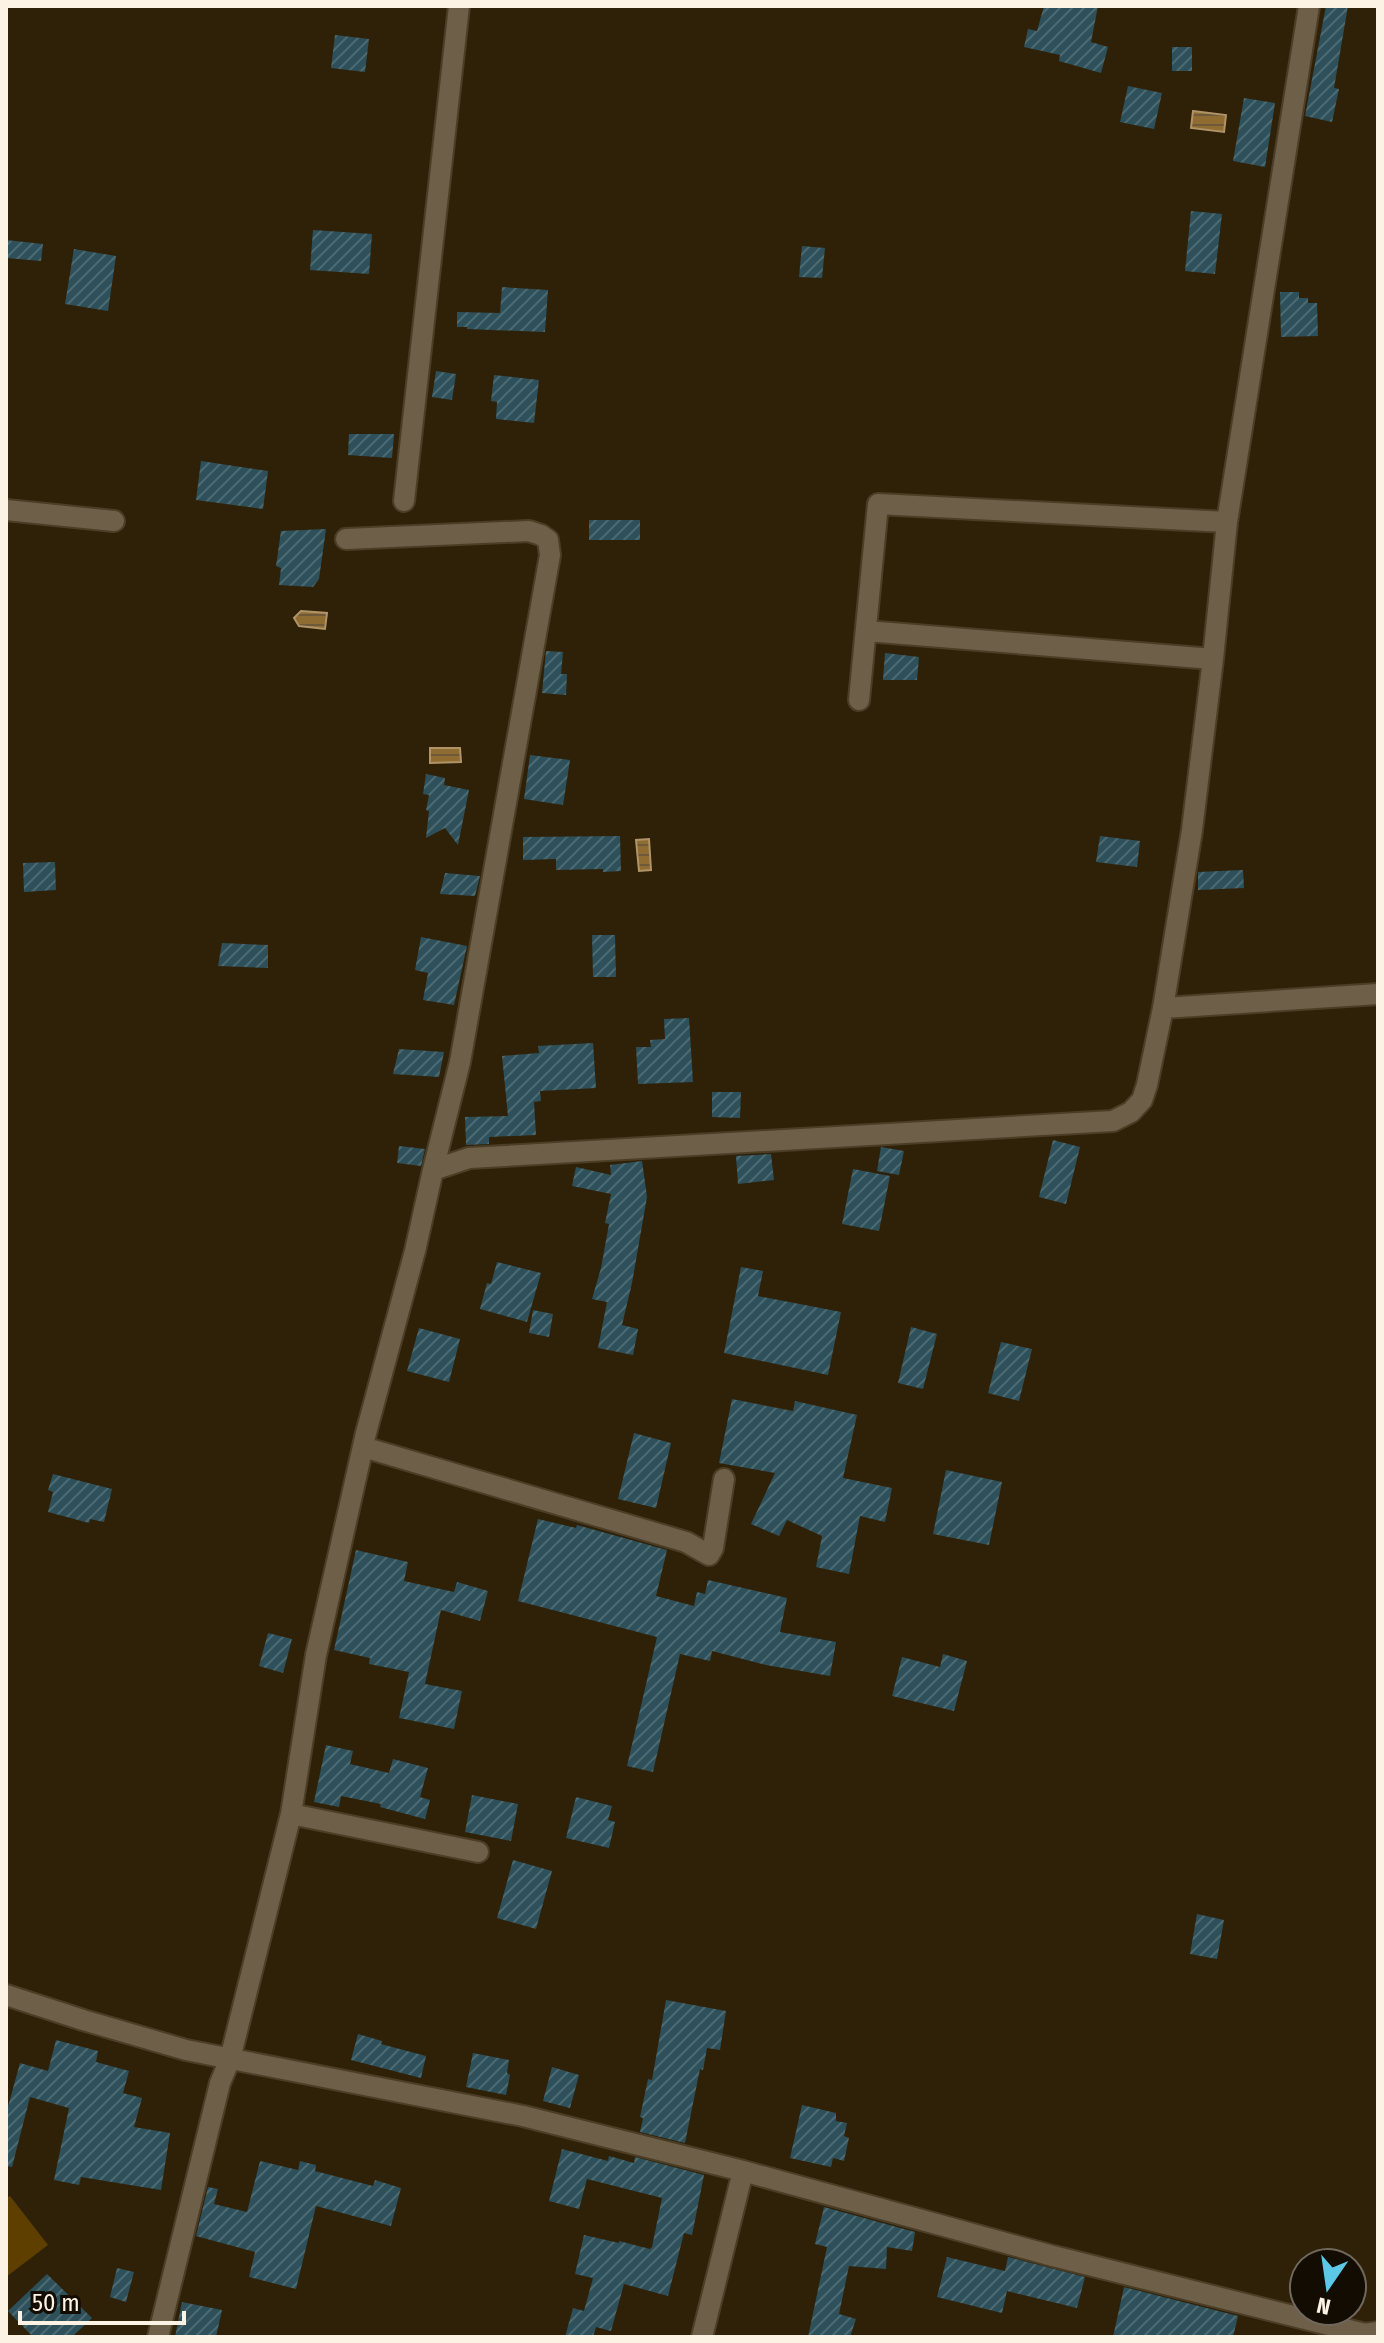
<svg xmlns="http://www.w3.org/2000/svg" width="1384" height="2343" font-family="'Fira Sans Condensed',sans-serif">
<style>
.green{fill:#5e3f00}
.water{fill:url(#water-rules);stroke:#b09467;stroke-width:2}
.building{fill:url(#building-hatch)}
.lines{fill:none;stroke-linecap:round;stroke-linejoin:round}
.minor-casing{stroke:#4c3e26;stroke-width:24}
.minor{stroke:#6e5f48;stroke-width:20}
</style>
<defs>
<pattern id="water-rules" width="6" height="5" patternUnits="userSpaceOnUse" patternTransform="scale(2)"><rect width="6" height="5" fill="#8f6c32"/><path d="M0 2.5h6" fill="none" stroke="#6e5a3b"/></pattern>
<pattern id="building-hatch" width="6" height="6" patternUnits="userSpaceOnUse" patternTransform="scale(2)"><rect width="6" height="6" fill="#2d505b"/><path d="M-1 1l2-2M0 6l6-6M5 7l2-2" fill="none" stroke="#4c6a72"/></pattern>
</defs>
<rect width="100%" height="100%" fill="#2f2107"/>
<path class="green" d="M10,2196L48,2245L6,2277V2198Z"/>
<path class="water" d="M1193,111L1226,115L1224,132L1191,128Z
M301,611L327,613L325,629L299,626L294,618Z
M430,748H460L461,762L430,763Z
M649,839L651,870L639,871L636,840Z"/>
<path class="building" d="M1044,6H1098L1091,42L1108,47L1101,73L1059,61L1060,55L1024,47L1028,29L1037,31Z
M1326,6H1348L1334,88L1339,89L1332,122L1305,116Z
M335,35L369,39L365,72L331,68Z
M1172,47H1192V71H1172Z
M1128,86L1162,93L1154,129L1120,122Z
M1244,98L1275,103L1265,167L1233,161Z
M1191,211L1222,214L1215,274L1185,271Z
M313,230L372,234L369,274L310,270Z
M6,240L43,244L41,261L6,258Z
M802,246L825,248L822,278L799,277Z
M74,249L116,256L108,311L65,304Z
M502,287L548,290L545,332L467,329V327H457V312L500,313Z
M1280,292H1299V298H1308V303H1317L1318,336L1281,337Z
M436,371L456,374L452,400L432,397Z
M494,375L539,380L534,423L496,419L497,402L491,401Z
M349,434H394L392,458L348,455Z
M201,461L268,471L263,509L196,500Z
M589,520H640V540H589Z
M326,529L319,579L313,587L279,585L281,568L276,566L281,531Z
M546,651L563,652L561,674H567L566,695L542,693Z
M885,653L919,657L917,680H883Z
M530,755L570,760L563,805L524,799Z
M426,774L445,778L444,785L469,790L458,845L445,828L426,838L429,811L426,810L429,795L423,794Z
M620,836L621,871L603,872V869L556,870V859L523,860V837Z
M1100,836L1140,841L1137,867L1096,862Z
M55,862L56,890L24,892L23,863Z
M1243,870L1244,888L1198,890V872Z
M445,873L480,876L475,896L440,894Z
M592,935H615L616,977H593Z
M421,937L467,946L454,1005L423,1000L428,973L415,970Z
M222,943L268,945V968L218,966Z
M689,1018L693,1082L638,1084L636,1047H651L650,1040L665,1039L664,1019Z
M593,1043L596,1088L540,1091L541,1101L534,1102L536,1135L489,1137V1144L466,1145L465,1117L508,1116L502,1056L539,1053L538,1046Z
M399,1049L444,1052L439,1077L393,1074Z
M712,1092H741L740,1118L712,1117Z
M1053,1140L1080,1147L1066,1204L1039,1197Z
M399,1146L425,1149L421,1166L397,1163Z
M881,1147L904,1151L899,1175L877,1171Z
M771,1154L774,1180L738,1184L736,1156Z
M642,1161L647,1197L632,1283L622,1325L638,1329L633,1355L598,1348L607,1302L592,1299L601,1268L609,1224L605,1223L611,1194L572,1186L576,1167L611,1175L610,1165Z
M853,1169L890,1176L879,1231L842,1224Z
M497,1262L541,1273L527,1322L480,1309L487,1283L491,1284Z
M741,1267L763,1271L758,1296L841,1312L828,1375L724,1353Z
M533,1310L553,1314L549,1337L529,1333Z
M911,1327L937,1334L923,1389L898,1383Z
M419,1328L460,1339L449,1382L407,1371Z
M1001,1342L1032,1349L1019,1401L988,1393Z
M732,1399L793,1411L795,1401L857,1415L843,1478L892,1488L885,1522L860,1516L849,1574L816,1567L822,1536L787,1520L779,1536L751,1524L775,1473L719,1463Z
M634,1433L671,1443L656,1508L618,1499Z
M946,1470L1002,1482L989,1545L933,1534Z
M53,1474L112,1489L104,1522L90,1519L89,1523L48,1512L53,1492L48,1490Z
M538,1519L576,1528L577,1525L667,1550L656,1596L694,1606L697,1592L705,1594L708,1580L787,1598L780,1632L836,1642L830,1676L766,1665L712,1651L710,1661L680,1654L653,1772L627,1766L657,1637L518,1601Z
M356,1550L408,1562L404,1581L454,1592L457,1582L488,1591L480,1621L441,1610L425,1684L462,1691L454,1729L399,1718L409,1672L369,1664L370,1658L334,1650Z
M268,1633L292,1639L283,1673L259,1666Z
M943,1654L967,1661L954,1711L892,1696L902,1657L940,1667Z
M326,1745L353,1751L350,1764L389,1773L393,1759L428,1768L420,1797L430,1800L425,1819L380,1807L381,1804L341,1796L339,1807L314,1802Z
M472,1795L518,1804L511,1841L465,1832Z
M576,1797L612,1806L608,1820L615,1822L609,1848L566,1838Z
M513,1860L552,1871L536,1929L497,1918Z
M1197,1914L1224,1920L1217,1959L1190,1954Z
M666,2000L726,2011L720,2050L707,2048L703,2070L700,2069L685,2143L640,2132L643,2118L640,2117L648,2079L652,2080Z
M358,2034L382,2041L381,2044L426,2056L421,2078L351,2060Z
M56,2040L98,2051L96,2062L129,2071L123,2093L142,2098L134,2127L170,2133L161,2190L81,2177L79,2185L54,2180L69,2108L30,2097L12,2167L6,2166V2114L20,2063L48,2071Z
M473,2053L509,2060L507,2073L510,2075L506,2095L466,2087Z
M552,2067L579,2075L570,2108L543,2101Z
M802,2105L836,2113V2121L847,2123L844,2136L849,2138L844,2161L833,2158L831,2167L790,2158Z
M562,2149L608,2161L609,2156L634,2163L635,2157L704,2175L692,2235L684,2233L668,2296L624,2284L611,2331L596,2327L593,2337H565L573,2308L584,2311L593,2278L575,2274L584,2235L619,2243V2241L650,2249L652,2247L662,2198L587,2179L579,2209L549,2201Z
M260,2161L298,2170L300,2161L316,2165L315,2171L373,2186L375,2180L401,2188L391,2226L316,2206L296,2289L249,2277L255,2252L196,2236L208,2187L218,2189L214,2204L247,2212Z
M824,2207L915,2232L912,2251L887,2247L886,2269L849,2266L839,2314L856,2319L850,2337H808L827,2247L815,2244Z
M947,2257L1005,2271L1008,2257L1085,2277L1077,2308L1007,2291L1002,2313L937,2297Z
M117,2268L134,2272L126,2302L110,2297Z
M47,2274L92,2318L72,2337H33L8,2311Z
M1124,2287L1238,2316L1233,2337H1113Z
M182,2302L222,2310L216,2337H175Z"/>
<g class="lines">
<g class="minor-casing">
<path id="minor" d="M404,501L459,6
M6,510L114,521
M346,539L529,531L541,535L548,540L550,555L460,1062L433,1170
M866,631L1213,659
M859,700L878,504L1227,522
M1163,1008L1378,994
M363,1447L686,1542L709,1555L713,1548L724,1479
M291,1814L478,1852
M6,1995L83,2020L186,2050L523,2116L743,2171L1053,2256L1365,2334L1378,2332
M158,2337L220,2083L230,2059L291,1814L316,1655L366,1433L415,1251L433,1170L469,1158L1113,1121L1131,1112L1142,1100L1147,1085L1163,1008L1192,830L1213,659L1227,522L1309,6
M702,2337L743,2171"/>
</g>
<use href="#minor" class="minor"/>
</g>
<rect width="1384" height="2343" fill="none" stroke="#fdf3e4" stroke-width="16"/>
<g transform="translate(1328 2287) rotate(193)"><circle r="38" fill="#120c03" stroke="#70685d" stroke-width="2"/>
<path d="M0-6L14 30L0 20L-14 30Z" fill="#5dc7e8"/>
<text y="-12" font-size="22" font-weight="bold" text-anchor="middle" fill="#fdf3e4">N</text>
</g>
<path d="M20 2311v12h164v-12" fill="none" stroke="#fdf3e4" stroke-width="4"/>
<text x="32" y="2311" font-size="24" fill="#fdf3e4" stroke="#120c03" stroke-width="6" paint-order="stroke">50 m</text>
</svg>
